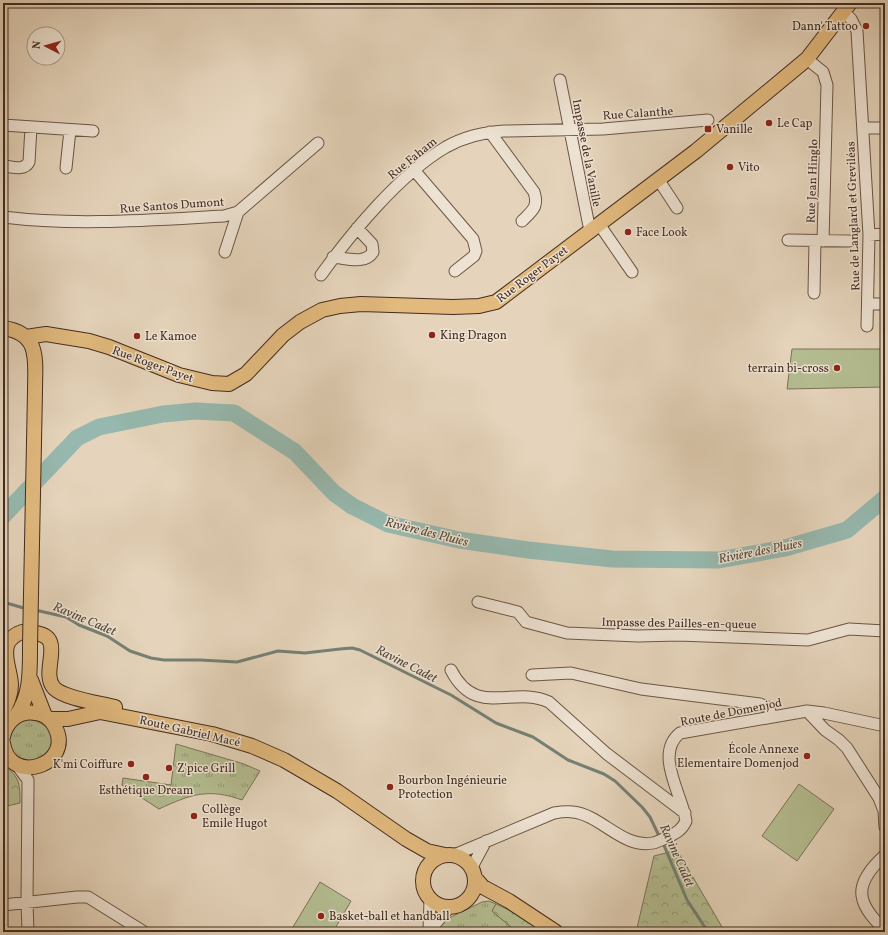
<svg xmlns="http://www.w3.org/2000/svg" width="888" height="935" font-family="Vollkorn,serif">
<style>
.grass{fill:url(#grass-tufts);stroke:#7c7458}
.forest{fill:url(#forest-crowns);stroke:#7c7458}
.garden{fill:#b4bd91;stroke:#7c7458}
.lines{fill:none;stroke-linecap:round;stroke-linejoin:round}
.stream{stroke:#758075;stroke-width:3}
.river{stroke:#96b8ae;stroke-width:17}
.minor-casing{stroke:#6c5647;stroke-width:13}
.major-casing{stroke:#442c20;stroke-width:16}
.minor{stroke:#eee3d3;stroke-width:11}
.major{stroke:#e2ba7e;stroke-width:14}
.major-bridge-casing{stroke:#442c20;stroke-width:16;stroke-linecap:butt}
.major-bridge{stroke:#e2ba7e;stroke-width:14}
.poi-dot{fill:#8f2418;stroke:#eee3d3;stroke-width:1.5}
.labels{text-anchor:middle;stroke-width:3;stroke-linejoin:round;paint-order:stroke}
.poi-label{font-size:12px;fill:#442c20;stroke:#eee3d3;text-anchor:start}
.street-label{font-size:12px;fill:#442c20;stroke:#eee3d3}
.water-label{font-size:13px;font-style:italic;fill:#54483c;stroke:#eee3d3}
</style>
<defs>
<pattern id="grass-tufts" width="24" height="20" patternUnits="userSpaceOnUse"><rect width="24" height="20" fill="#b4bd91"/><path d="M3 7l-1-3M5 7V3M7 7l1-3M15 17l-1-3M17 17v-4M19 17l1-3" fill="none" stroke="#949a76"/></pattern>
<pattern id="forest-crowns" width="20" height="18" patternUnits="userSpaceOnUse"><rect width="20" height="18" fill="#b4bd91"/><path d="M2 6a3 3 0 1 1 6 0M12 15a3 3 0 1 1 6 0" fill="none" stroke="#949a76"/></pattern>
</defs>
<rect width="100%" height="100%" fill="#e5d4bb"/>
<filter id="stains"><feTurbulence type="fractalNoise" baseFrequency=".005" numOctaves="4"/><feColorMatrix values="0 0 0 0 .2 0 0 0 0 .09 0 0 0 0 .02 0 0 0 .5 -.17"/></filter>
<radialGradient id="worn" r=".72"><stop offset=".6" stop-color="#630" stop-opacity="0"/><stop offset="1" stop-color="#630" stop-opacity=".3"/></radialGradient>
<path class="grass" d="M27,719C51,722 59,739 44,759L21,763L7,745C9,731 14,725 27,719Z
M176,744L244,764L260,771L242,800C209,788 191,794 159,809L122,785L123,778L171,785Z
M489,901L496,904L492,911L517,932H438L443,919L449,918L482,902Z"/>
<path class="forest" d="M3,765C20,777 20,783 20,803L3,807Z
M677,850L725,932H636L654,856Z
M496,904L507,909L544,932H517L492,911Z"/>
<path class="garden" d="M792,349H885V387L787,389Z
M799,784L834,809L797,861L762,836Z
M320,882L351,901L333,932H290Z"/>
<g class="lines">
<path class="stream" d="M3,602L27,609
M35,610L66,617L79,625L107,636L130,651L151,658L164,660H200L237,662L278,651L305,653L340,649L352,648L360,650L451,695L496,723L533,737L568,760L604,774L615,781L642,807L650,817L660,838
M663,843L687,900L708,932"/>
<path class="river" d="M3,516L77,438L99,427L163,414L196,411L234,413L295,452L334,493L352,506L388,524L459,540L528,550L612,559L719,560L785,548L847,530L885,498"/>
<g class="minor-casing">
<path id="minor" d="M844,12L851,19L857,31L869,235L867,326
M807,59L823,72L827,85L823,241
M560,80L590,231
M3,125L93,131
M863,128H885
M490,132L534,192C539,207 532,211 522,221
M4,166C13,167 24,171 29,162L31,127
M66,168L70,130
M414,170L473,239L476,251L474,256L455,271
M658,179L677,208
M3,217C76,226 150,220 224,216L238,212L318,143
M599,224L632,272
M869,235L885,234
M788,240L849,241
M225,252L238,212
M333,257C346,258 365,265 373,252L372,244L357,228
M321,275C352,232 400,174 446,147C464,137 484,132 504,131L603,129L708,120
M814,293L815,241
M868,304H885
M478,602L518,612L526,622L567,633L638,636L679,635L808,640L849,629L885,631
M451,670C476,719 513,685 549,702L607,754L685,813
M532,675L571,673L641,689L760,704L768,707L772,717
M807,711L825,730L839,740L847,748L879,798L884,811L885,827
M16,764L28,780V786L27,902L28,932
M454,855L554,813C560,812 567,811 573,812C601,815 623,849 653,843C658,842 663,839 668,837C676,833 682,830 686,821C682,794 654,754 680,733L807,711L824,713L885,726
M885,855C854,883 854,902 885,930
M472,867L486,841
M3,905L77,897H88L144,932
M429,930L430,900
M428,932L449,908"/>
</g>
<g class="major-casing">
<path id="major" d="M3,328C41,333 35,361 35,391
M26,337L46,334L89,341L109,347L179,375L212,383L229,384L246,374L283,335L300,322L322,310L340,306L361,304L453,307L479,306L496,302L696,151L807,59L850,3
M31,680L45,716
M3,711C7,703 11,695 11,685C11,672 2,655 8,643C11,638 16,634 22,632C26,632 30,633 34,633C68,636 39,671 54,688C65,699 100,703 115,707
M16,716C31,695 30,671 30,645
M49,719H68L100,712L212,734L252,746L284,760L337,791L406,839L427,851L445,855
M3,737C6,721 19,710 36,713C44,714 51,719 55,727C75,765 9,787 3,743
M423 881a26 26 0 1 1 52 0a26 26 0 1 1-52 0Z
M476,879L483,887L509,901L556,932"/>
</g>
<use href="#minor" class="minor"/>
<use href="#major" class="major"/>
<g class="major-bridge-casing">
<path id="major-bridge" d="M30,645L35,391"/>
</g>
<use href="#major-bridge" class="major-bridge"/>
</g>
<g class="poi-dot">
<circle cx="866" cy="26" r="4"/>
<circle cx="769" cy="123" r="4"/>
<rect x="704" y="125" width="8" height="8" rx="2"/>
<circle cx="730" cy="167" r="4"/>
<circle cx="628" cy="232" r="4"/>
<circle cx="432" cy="335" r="4"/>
<circle cx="137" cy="336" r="4"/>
<circle cx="837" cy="368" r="4"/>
<circle cx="807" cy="756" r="4"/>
<circle cx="131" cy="764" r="4"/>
<circle cx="169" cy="768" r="4"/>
<circle cx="146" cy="777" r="4"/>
<circle cx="390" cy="787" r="4"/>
<circle cx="194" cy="816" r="4"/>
<circle cx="321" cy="916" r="4"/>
</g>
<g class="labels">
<g class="poi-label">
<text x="858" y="30" text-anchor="end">Dann' Tattoo</text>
<text x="777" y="127">Le Cap</text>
<text x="716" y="133">Vanille</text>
<text x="738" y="171">Vito</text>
<text x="636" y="236">Face Look</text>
<text x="440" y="339">King Dragon</text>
<text x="145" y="340">Le Kamoe</text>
<text x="829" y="372" text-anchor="end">terrain bi-cross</text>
<text x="799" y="753" text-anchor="end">École Annexe<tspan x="799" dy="14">Elementaire Domenjod</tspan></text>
<text x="123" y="768" text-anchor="end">K'mi Coiffure</text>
<text x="177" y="772">Z'pice Grill</text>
<text x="398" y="784">Bourbon Ingénieurie<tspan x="398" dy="14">Protection</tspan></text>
<text x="146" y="794" text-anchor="middle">Esthétique Dream</text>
<text x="202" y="813">Collège<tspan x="202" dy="14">Emile Hugot</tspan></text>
<text x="329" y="920">Basket-ball et handball</text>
</g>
<g class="street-label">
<text transform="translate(638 113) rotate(-4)" y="4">Rue Calanthe</text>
<text transform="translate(587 153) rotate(79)" y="4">Impasse de la Vanille</text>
<text transform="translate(412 158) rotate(-39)" y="4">Rue Faham</text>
<text transform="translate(812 181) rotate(-88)" y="4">Rue Jean Hinglo</text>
<text transform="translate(172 205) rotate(-4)" y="4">Rue Santos Dumont</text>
<text transform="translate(853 216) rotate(-92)" y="4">Rue de Langlard et Greviléas</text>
<text transform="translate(532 274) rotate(-37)" y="4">Rue Roger Payet</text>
<text transform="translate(153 364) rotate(20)" y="4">Rue Roger Payet</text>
<text transform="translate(679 623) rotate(1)" y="4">Impasse des Pailles-en-queue</text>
<text transform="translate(731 712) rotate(-11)" y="4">Route de Domenjod</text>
<text transform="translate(190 731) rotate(13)" y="4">Route Gabriel Macé</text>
</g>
<g class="water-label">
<text transform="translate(427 531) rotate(14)" y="5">Rivière des Pluies</text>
<text transform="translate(760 550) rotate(-11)" y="5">Rivière des Pluies</text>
<text transform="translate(85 618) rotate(23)" y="5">Ravine Cadet</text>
<text transform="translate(407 663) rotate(27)" y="5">Ravine Cadet</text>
<text transform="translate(678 855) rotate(66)" y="5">Ravine Cadet</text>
</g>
</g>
<rect width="888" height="935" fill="none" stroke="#e5d4bb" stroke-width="16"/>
<rect x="4" y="4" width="880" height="927" fill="none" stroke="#442c20" stroke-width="2"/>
<rect x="8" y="8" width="872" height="919" fill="none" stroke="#442c20"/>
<g transform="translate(46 46) rotate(276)"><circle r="19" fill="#eee3d3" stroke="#aa9a8b"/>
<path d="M0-3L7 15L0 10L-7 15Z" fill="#8f2418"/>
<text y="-6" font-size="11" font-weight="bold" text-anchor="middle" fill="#442c20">N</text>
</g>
<rect width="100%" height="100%" filter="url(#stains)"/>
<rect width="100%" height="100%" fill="url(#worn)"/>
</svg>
